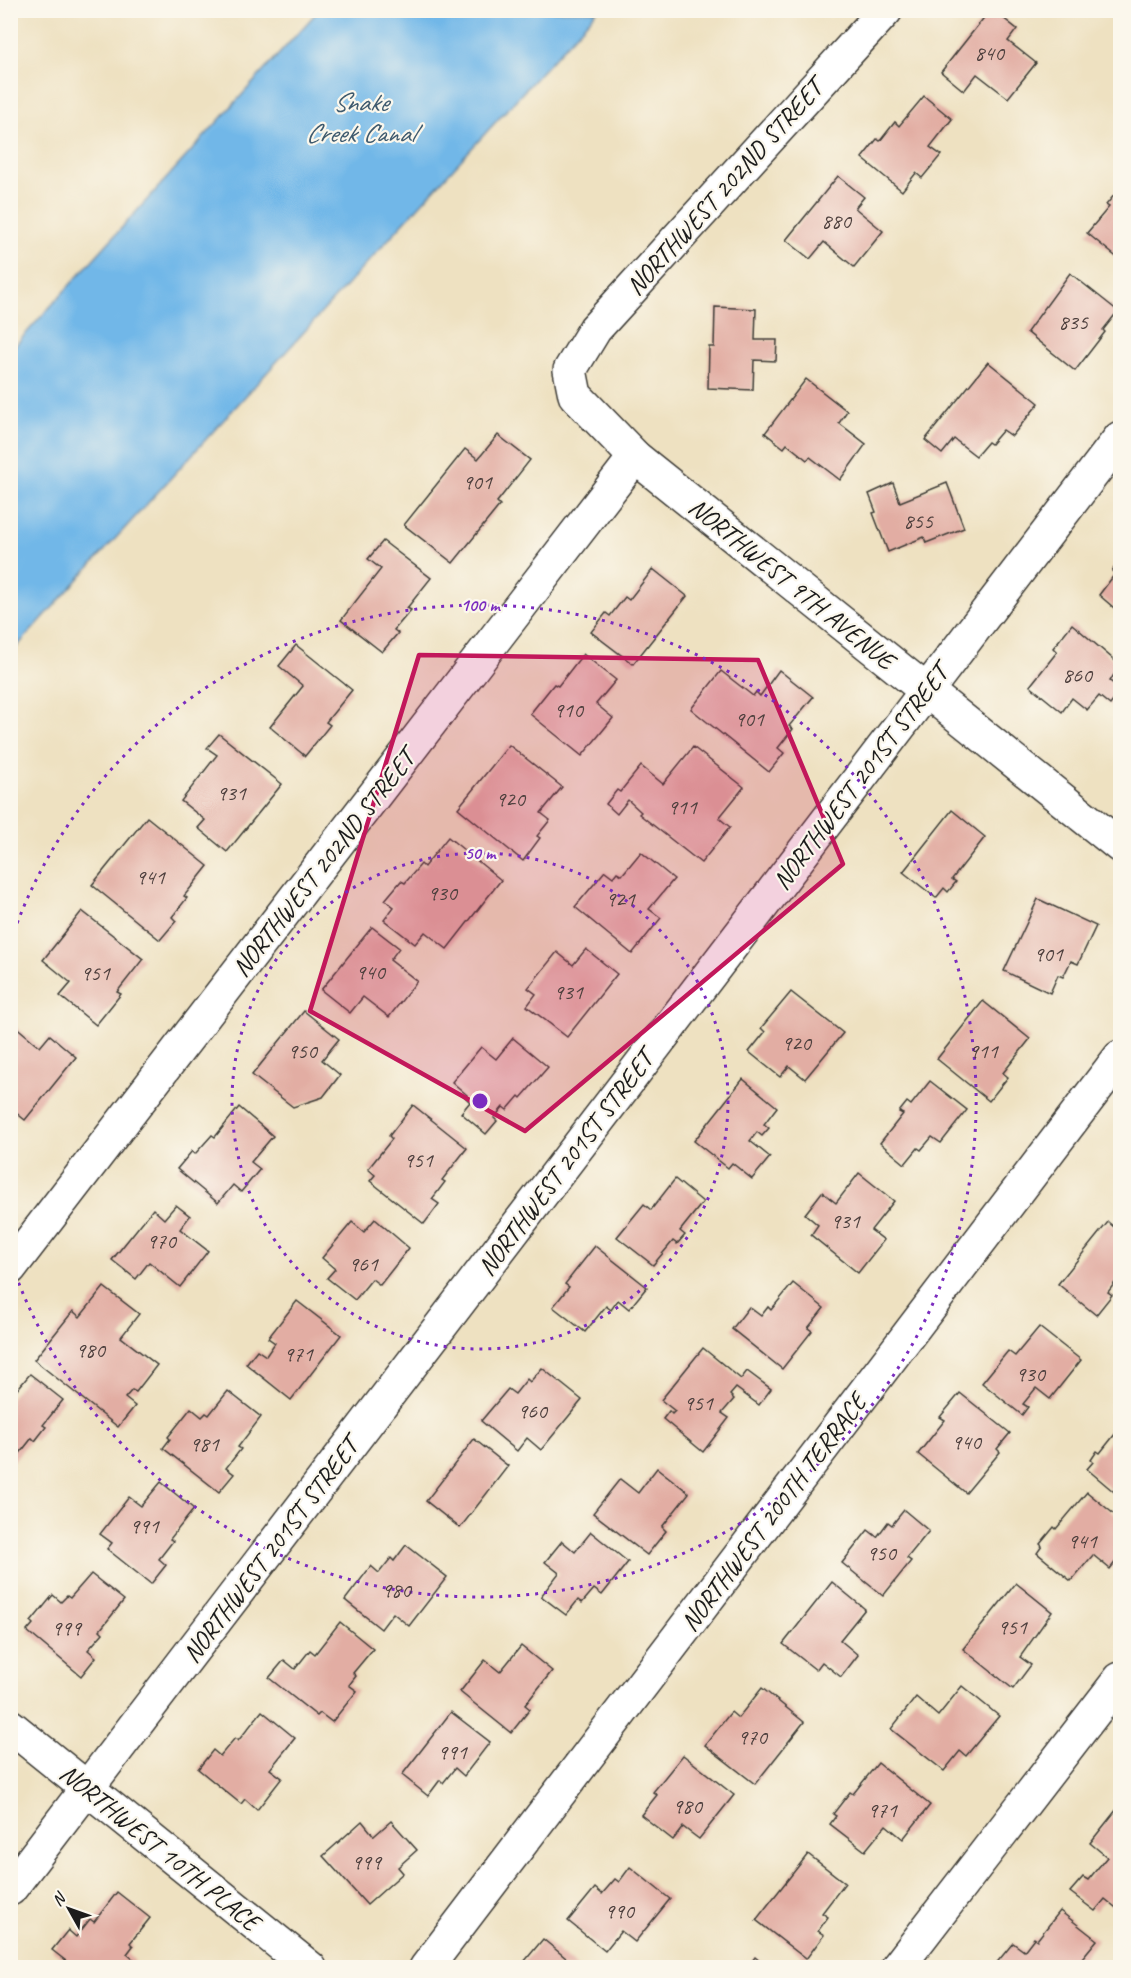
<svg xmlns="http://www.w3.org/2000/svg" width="1131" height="1978" viewBox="0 0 1131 1978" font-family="Caveat,sans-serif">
  <rect width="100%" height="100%" fill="#fbf7ec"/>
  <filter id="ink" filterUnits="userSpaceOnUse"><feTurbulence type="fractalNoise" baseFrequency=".0167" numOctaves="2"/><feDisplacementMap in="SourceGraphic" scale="12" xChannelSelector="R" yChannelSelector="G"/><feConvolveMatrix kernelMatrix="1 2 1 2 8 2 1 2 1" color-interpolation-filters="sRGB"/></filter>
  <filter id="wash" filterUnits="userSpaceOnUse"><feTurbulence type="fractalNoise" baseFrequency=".008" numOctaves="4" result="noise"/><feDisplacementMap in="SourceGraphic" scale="24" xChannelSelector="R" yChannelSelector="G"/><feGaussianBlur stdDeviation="1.35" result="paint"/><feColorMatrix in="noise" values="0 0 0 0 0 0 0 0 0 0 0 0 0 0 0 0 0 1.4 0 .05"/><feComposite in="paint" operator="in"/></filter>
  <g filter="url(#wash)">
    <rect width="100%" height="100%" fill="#eee1c1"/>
    <polygon fill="#71b7e8" stroke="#466a82" stroke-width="1.5" points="318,11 597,11 11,653 11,350"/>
    <g id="blocks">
      <g fill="#e2ada3">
        <polygon points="990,10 993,10 1017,29 1008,41 1036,63 1008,98 977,74 964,91 941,72"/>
        <polygon points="924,96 952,119 930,147 941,155 922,178 916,173 902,191 862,158 877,139 880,141 895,122 899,126"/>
        <polygon points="838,176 864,197 855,208 883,231 854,267 824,242 810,259 786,240"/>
        <polygon points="1120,188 1120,260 1087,233 1109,207 1106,205"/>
        <polygon points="1070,273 1118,311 1103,330 1105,332 1075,371 1027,332"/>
        <polygon points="715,307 756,309 755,340 777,340 776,361 754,360 753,390 708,388 709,347 714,347"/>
        <polygon points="988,362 1039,403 1012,436 1003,430 991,444 988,442 976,456 954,439 942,454 925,440"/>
        <polygon points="806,379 847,411 839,423 866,444 840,480 810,457 807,460 787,444 784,448 765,433"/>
        <polygon points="498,435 530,460 497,502 500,505 453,563 404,525 465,449 478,459"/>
        <polygon points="893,483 900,502 947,483 964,528 926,543 924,537 888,552 873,513 876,512 869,494"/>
        <polygon points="383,541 431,578 407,608 411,610 394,630 398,633 382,652 341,620 381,569 368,559"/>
        <polygon points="1120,560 1120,613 1099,595 1115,574 1112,571"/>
        <polygon points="653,569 687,596 633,664 591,632 606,613 610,616 625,597 629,600"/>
        <polygon points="1072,624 1120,665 1110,681 1120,689 1120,692 1110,705 1099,696 1087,710 1072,698 1062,712 1030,686 1057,652 1053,648"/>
        <polygon points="296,645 352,690 326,722 330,725 305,756 270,727 303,686 279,666"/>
        <polygon points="583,654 616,680 596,704 613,718 582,756 530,714 554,684 558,686"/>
        <polygon points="779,670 813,697 789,726 793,729 778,748 784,753 769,772 691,709 721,671 753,696 756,692 760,696"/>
        <polygon points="219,734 282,784 227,852 198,828 205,820 181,801 217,755 207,748"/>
        <polygon points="509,745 562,787 541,813 550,820 537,836 540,838 523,861 458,808"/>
        <polygon points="693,747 744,787 719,818 730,827 701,863 639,814 641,812 628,800 617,814 606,804 617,790 620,792 641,766 663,784"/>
        <polygon points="952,810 985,837 952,879 956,882 948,892 944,888 936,898 903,872"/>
        <polygon points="147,817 208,866 184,896 187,898 172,917 176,921 160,940 92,885"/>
        <polygon points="448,837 501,880 447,949 425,932 415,944 384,920 394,907 385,900 401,881 405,883 421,864 424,867"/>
        <polygon points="641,852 674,879 649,909 661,918 632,954 575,907 605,871 613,877 617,872 622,875"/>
        <polygon points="1038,899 1096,926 1078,964 1071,961 1063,977 1058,975 1050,993 1004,971"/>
        <polygon points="82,911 143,959 117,992 121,994 96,1025 60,996 71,983 43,960"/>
        <polygon points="372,927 399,948 390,960 417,981 389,1017 363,997 350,1013 321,990"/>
        <polygon points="586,949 617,974 567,1037 527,1006 536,994 528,988 557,952 573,965"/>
        <polygon points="791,992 843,1033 805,1079 789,1066 780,1077 749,1052 765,1032 761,1028"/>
        <polygon points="983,1001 1030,1039 1003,1073 1008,1077 989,1101 937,1059"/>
        <polygon points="304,1011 339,1039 322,1060 340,1075 323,1097 293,1107 252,1075"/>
        <polygon points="14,1025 40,1047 50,1035 76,1057 25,1120 10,1108 10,1089 15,1084 10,1080 10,1029"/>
        <polygon points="513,1038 548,1067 521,1098 519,1096 507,1110 503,1107 494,1118 497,1121 486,1134 461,1113 470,1102 465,1097 467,1095 452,1082 481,1047 496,1059"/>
        <polygon points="743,1079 777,1107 764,1124 769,1128 762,1136 757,1132 750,1141 770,1157 752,1179 732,1163 728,1168 694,1141"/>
        <polygon points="930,1081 967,1110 941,1143 932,1137 921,1150 918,1148 905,1164 880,1143 903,1114 899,1112 907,1102 911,1105"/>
        <polygon points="413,1105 467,1148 442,1180 445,1182 432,1199 439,1204 424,1224 370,1181 375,1175 368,1169 392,1139 389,1136"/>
        <polygon points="239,1107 273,1136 251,1162 260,1169 241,1192 233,1185 218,1203 177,1169 192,1151 195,1154 212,1135 215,1137"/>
        <polygon points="859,1173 894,1201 871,1230 884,1240 858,1273 811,1235 818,1225 805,1214 822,1192 836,1203"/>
        <polygon points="675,1179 703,1202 680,1231 685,1235 677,1244 673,1241 653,1265 617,1237 644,1204 651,1210"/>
        <polygon points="176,1205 190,1216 180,1229 208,1251 180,1287 149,1262 136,1279 112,1260 153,1209 164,1219"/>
        <polygon points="375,1219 409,1248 380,1285 372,1279 355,1300 327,1278 335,1269 322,1258 352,1222 364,1232"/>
        <polygon points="1108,1222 1120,1232 1120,1276 1108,1292 1112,1295 1096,1315 1058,1284"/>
        <polygon points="595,1246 647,1287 629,1309 618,1300 611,1310 606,1306 585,1332 553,1307 569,1287 565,1284"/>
        <polygon points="793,1283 824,1308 808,1328 812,1331 782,1369 732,1329 749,1307 761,1316 768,1307 771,1310"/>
        <polygon points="104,1287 139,1314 121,1337 157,1365 136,1392 132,1390 125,1398 135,1406 118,1427 34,1360 73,1311 80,1317"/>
        <polygon points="297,1301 341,1335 291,1400 246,1364 257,1350 266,1356 275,1343 268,1338"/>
        <polygon points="1039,1327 1081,1360 1050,1399 1036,1388 1023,1404 1028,1407 1022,1415 982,1383 1008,1351 1015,1356"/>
        <polygon points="703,1348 741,1379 747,1371 771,1389 759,1405 736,1388 730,1395 734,1399 722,1413 729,1418 703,1452 663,1419 669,1411 672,1414 675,1411 661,1400"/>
        <polygon points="542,1368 582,1400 541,1450 527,1438 517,1451 481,1421 508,1389 515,1394 527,1379 530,1382"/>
        <polygon points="30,1374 63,1400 43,1425 46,1427 35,1441 32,1438 13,1462 10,1460 10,1398"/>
        <polygon points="228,1391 261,1417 238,1447 241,1449 226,1468 234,1474 219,1492 163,1448 170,1439 168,1437 191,1408 202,1417 206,1413 209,1415"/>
        <polygon points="960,1393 1010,1433 997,1449 1000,1452 966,1493 918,1454 945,1420 940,1417"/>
        <polygon points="1120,1428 1120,1497 1087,1469 1093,1462 1091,1460 1097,1451 1100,1453"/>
        <polygon points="474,1439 508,1466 460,1528 426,1501"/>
        <polygon points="657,1468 689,1493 662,1527 666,1531 647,1555 593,1513 620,1479 638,1493"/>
        <polygon points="161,1482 194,1509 170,1539 173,1541 159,1559 166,1565 151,1584 107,1549 112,1543 100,1534 129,1497 141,1506"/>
        <polygon points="1087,1492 1120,1519 1120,1556 1110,1569 1093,1555 1071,1581 1037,1553 1042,1546 1040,1544 1054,1527 1056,1529"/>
        <polygon points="904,1510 929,1531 907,1558 911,1561 883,1596 842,1563 868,1530 877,1537 888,1522 892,1525"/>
        <polygon points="591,1532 628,1562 602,1595 594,1589 582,1603 578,1600 566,1615 541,1596 559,1573 545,1562 562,1541 575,1552"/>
        <polygon points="406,1545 447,1577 409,1626 393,1613 381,1629 345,1600 371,1566 379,1573 391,1558 394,1561"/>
        <polygon points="91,1574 124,1600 100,1630 103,1633 88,1650 96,1657 81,1676 27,1631 33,1624 31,1622 53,1595 61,1602 67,1596 70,1598"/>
        <polygon points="832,1582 865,1609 840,1640 858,1655 841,1677 822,1662 816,1670 783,1644"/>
        <polygon points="1016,1583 1052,1612 1020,1657 1031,1665 1013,1689 963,1649"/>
        <polygon points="340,1622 373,1649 353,1673 356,1676 349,1685 357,1691 332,1722 320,1713 317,1716 269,1678 284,1660 295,1669 310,1650 315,1654"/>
        <polygon points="521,1646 552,1671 525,1705 530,1709 511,1733 460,1692 485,1660 500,1672"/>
        <polygon points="962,1686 999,1716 966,1756 960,1751 944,1771 891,1729 916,1697 938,1716"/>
        <polygon points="762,1688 804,1722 755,1784 705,1745 731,1712 738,1718"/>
        <polygon points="262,1711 295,1738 270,1769 282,1778 257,1810 245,1799 241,1804 198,1769 213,1750 220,1756 235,1738 238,1741"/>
        <polygon points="451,1712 490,1742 464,1776 455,1768 443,1783 440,1780 428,1796 402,1775"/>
        <polygon points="683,1755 734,1795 699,1839 683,1827 673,1840 641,1815 657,1795 653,1792"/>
        <polygon points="878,1763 930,1805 903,1839 886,1825 865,1851 830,1824 836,1816 833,1814 850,1792 853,1794"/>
        <polygon points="1117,1809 1120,1811 1120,1911 1105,1899 1095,1911 1070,1892 1083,1877 1088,1880 1107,1857 1090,1843"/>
        <polygon points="362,1821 374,1836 391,1821 417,1850 398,1867 403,1873 367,1905 323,1856"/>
        <polygon points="808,1854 845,1883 822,1913 828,1917 818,1931 824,1935 806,1959 756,1920"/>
        <polygon points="630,1867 670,1899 635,1942 621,1931 605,1951 568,1921 595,1888 602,1894 615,1879 619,1882"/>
        <polygon points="117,1892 150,1918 130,1943 133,1946 127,1954 135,1961 129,1968 75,1968 52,1950 68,1930 76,1937 90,1919 94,1922"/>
        <polygon points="1060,1911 1097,1940 1078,1963 1083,1968 994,1966 1013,1943 1024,1951 1034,1938 1037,1940"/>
        <polygon points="543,1939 578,1968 519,1968"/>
        <polygon points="755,1957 768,1968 747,1968"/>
      </g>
    </g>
  </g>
  <g filter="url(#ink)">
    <use href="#blocks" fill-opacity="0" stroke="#3c3a35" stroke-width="1.5"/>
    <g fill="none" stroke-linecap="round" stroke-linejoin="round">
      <defs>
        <g id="minor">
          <polyline points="886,10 595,329 570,370 575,395 635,457 1120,846"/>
          <polyline points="10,1268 635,457"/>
          <polyline points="10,1726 310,1968"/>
          <polyline points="10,1889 1120,438"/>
          <polyline points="426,1968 1120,1057"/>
          <polyline points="897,1968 1120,1679"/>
        </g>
      </defs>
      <use href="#minor" stroke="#3c3a35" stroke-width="36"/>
      <use href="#minor" stroke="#fff" stroke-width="33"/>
    </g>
  </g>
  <path fill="#c2185b" fill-opacity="0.2" stroke="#c2185b" stroke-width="4.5" stroke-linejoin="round" d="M419 655 758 660 843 864 525 1131 310 1011Z"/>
  <g fill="none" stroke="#7b2cbf" stroke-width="3" stroke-dasharray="3 6">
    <circle cx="480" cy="1101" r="248"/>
    <path d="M11 940A496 496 0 1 1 11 1262"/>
  </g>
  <g text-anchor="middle" stroke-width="4.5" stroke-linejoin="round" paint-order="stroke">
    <g font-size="22" fill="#4e403e">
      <text x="989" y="60">840</text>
      <text x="836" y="228">880</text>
      <text x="1073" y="329">835</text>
      <text x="477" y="489">901</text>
      <text x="918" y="528">855</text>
      <text x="1077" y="682">860</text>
      <text x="568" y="717">910</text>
      <text x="749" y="726">901</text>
      <text x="231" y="800">931</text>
      <text x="510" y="806">920</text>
      <text x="682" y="814">911</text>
      <text x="150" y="884">941</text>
      <text x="442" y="900">930</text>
      <text x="620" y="906">921</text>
      <text x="1048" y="961">901</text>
      <text x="370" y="979">940</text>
      <text x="95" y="980">951</text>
      <text x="568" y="999">931</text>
      <text x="796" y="1050">920</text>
      <text x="302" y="1058">950</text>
      <text x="983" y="1058">911</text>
      <text x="418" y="1167">951</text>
      <text x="845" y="1228">931</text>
      <text x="161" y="1248">970</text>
      <text x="363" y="1271">961</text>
      <text x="90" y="1357">980</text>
      <text x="298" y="1361">971</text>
      <text x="1030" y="1381">930</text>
      <text x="698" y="1410">951</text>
      <text x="532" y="1418">960</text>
      <text x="966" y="1449">940</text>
      <text x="204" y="1451">981</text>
      <text x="144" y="1533">991</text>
      <text x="1082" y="1548">941</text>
      <text x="881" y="1560">950</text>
      <text x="396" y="1597">980</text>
      <text x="1012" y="1634">951</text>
      <text x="66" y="1635">999</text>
      <text x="752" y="1744">970</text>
      <text x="452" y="1759">991</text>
      <text x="687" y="1813">980</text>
      <text x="882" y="1817">971</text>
      <text x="366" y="1869">999</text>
      <text x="619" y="1918">990</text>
    </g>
    <g font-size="26" fill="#1c1c1c" stroke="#fbf7ec">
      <text transform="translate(724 187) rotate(-48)" y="9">NORTHWEST 202ND STREET</text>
      <text transform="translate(792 583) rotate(39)" y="9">NORTHWEST 9TH AVENUE</text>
      <text transform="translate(860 777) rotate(-53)" y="9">NORTHWEST 201ST STREET</text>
      <text transform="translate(323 863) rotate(-52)" y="9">NORTHWEST 202ND STREET</text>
      <text transform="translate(565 1163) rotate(-53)" y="9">NORTHWEST 201ST STREET</text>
      <text transform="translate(773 1512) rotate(-53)" y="9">NORTHWEST 200TH TERRACE</text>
      <text transform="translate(270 1550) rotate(-53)" y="9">NORTHWEST 201ST STREET</text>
      <text transform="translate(160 1847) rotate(39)" y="9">NORTHWEST 10TH PLACE</text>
    </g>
    <g font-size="27" font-style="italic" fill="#3e5a6e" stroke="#fbf7ec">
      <text x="360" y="111">Snake<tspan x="360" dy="31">Creek Canal</tspan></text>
    </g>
  </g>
  <circle cx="480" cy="1101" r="9" fill="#7b2cbf" stroke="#fbf7ec" stroke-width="3"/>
  <g font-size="18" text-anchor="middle" font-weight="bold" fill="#7b2cbf" stroke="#fbf7ec" stroke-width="4.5" stroke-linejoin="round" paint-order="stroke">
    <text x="480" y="611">100 m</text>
    <text x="480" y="859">50 m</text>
  </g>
  <rect width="1131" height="1978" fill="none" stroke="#fbf7ec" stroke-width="36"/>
  <g transform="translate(69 1909) rotate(310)" stroke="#fbf7ec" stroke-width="4.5" paint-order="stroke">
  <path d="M0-4.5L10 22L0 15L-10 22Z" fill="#1c1c1c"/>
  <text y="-9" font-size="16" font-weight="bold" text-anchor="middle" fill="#1c1c1c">N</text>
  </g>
</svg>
